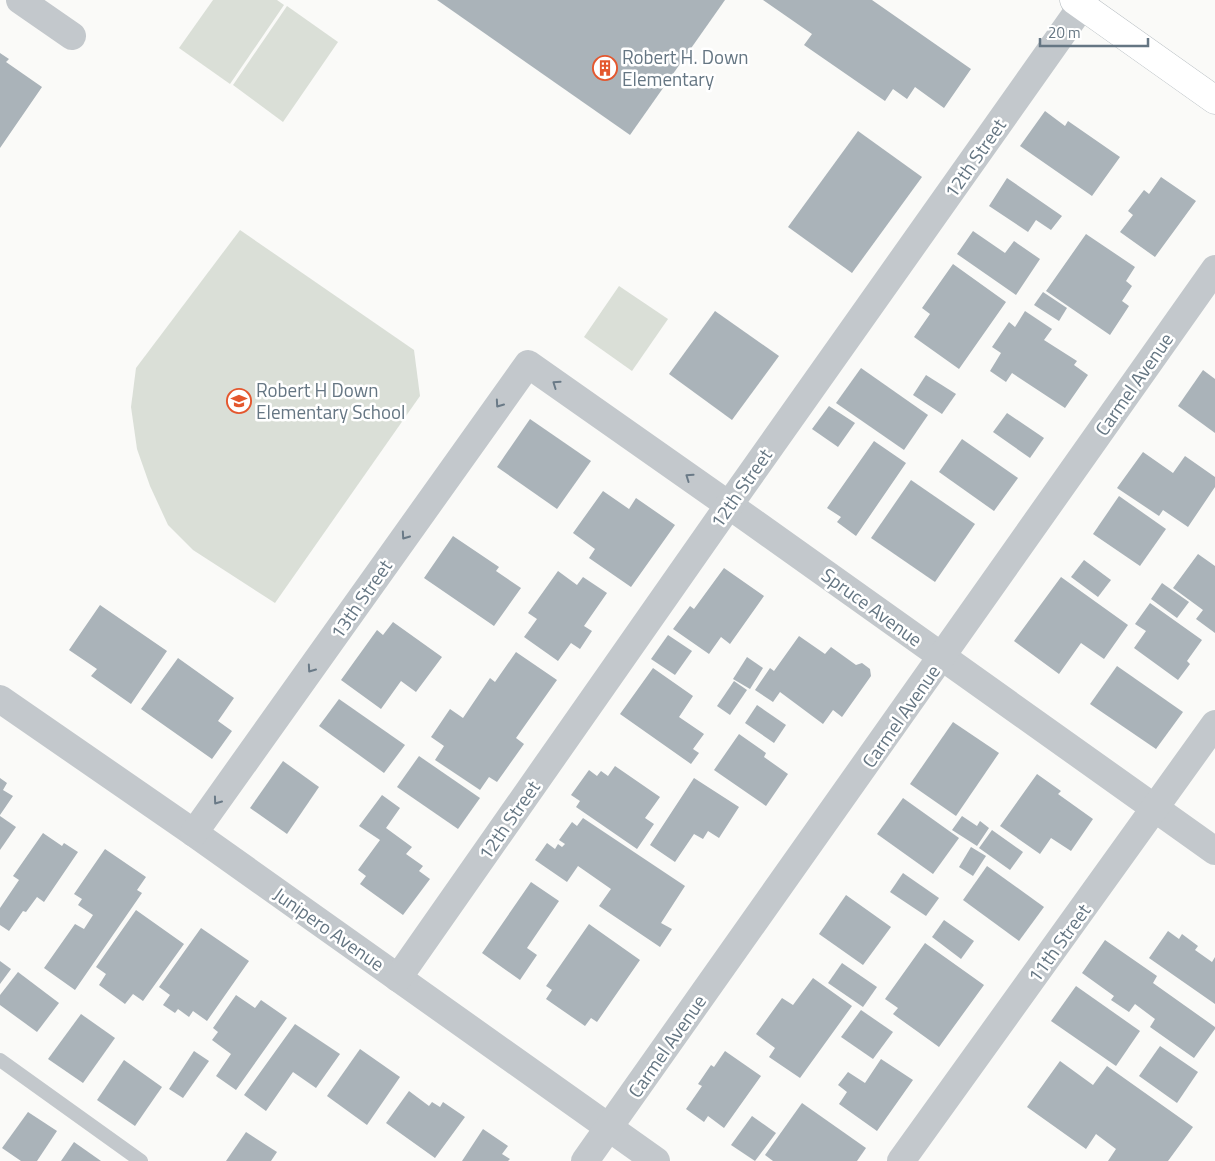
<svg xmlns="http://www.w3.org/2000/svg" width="1215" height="1161" viewBox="0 0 1215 1161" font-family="'Titillium Web',sans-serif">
  <rect width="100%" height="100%" fill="#fafaf8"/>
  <g fill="#dadfd7">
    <polygon points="213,0 277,0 284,5 230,84 179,48"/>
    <polygon points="287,6 338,42 283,122 233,85"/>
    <polygon points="240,230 414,350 420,396 275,603 193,550 168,525 150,486 137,449 131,407 136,368"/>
    <polygon points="619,286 668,319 632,371 584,337"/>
  </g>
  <g fill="#aab3b9">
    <polygon points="437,0 725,0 630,135"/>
    <polygon points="763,0 872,0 971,69 944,108 915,87 907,99 893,89 885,101 804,45 812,34"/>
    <polygon points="0,53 9,59 6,62 42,87 0,148"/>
    <polygon points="1045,111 1065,126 1068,121 1120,157 1092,196 1020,146"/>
    <polygon points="858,131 922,177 852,273 788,227"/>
    <polygon points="1161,177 1196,201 1155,257 1120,232 1133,215 1128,211 1144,190 1149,194"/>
    <polygon points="1007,178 1062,216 1051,230 1036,220 1028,232 989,206"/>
    <polygon points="973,231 1005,253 1014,241 1040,259 1016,295 957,254"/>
    <polygon points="1086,234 1135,267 1126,281 1132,286 1122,301 1129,306 1110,335 1046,291"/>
    <polygon points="953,264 1006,302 959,369 914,337 930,314 922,308"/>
    <polygon points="1043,292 1067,308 1059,321 1034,305"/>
    <polygon points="715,311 779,356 732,420 669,374"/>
    <polygon points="1025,311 1052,329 1044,340 1077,361 1074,365 1088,375 1065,408 1012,373 1006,382 990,371 1001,353 992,347 1009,322 1015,327"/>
    <polygon points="861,368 928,415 904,450 836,403"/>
    <polygon points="1203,370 1215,379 1215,433 1178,406"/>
    <polygon points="926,375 956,394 942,414 913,395"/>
    <polygon points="829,406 855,423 838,447 812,429"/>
    <polygon points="1007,413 1044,438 1030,458 993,432"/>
    <polygon points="530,419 591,461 557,509 497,467"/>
    <polygon points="962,439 1018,478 994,511 939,472"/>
    <polygon points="874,441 906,463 856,536 837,522 841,517 827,508"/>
    <polygon points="1143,452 1173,473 1185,456 1215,477 1215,487 1188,527 1163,510 1159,516 1117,488"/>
    <polygon points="911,480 975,524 935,582 871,538"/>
    <polygon points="603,491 629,509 636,498 675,525 631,587 589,558 595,549 573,533"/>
    <polygon points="1119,496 1166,529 1140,566 1093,534"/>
    <polygon points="453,536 499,567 496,571 521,588 494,626 424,578"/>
    <polygon points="1198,554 1215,566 1215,633 1196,619 1203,610 1173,588"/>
    <polygon points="1084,560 1111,580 1098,597 1071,577"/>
    <polygon points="724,568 764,596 730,644 721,637 709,654 673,629 690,606 694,609"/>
    <polygon points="558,571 577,585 583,577 607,593 584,626 592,631 580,649 571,643 558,661 524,637 537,619 528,613"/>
    <polygon points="1061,577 1128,625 1104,659 1081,643 1059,674 1014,641"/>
    <polygon points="1162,583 1189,602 1177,618 1151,599"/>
    <polygon points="1150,603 1202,640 1187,661 1190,664 1178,680 1134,648 1146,631 1135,624"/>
    <polygon points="100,605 167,651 131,704 91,676 97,669 69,650"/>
    <polygon points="393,622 442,657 416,692 401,681 381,709 341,680 377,630 383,635"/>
    <polygon points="668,635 692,651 675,675 651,659"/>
    <polygon points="799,636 825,654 831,647 856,665 862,663 870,669 871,676 842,717 833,710 823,724 780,692 773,702 755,690 770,668 774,671"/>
    <polygon points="516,652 557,680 516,738 524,744 497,782 489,777 480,790 435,760 444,746 431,737 450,709 463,718 490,678 495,682"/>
    <polygon points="747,657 763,668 750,689 733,679"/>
    <polygon points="178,658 234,698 218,721 232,731 212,759 141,709"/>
    <polygon points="1117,666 1183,712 1156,749 1090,704"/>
    <polygon points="653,668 693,696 679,717 704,734 693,749 699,753 691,764 620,714"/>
    <polygon points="734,681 747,690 730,715 717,706"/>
    <polygon points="339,699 405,745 384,773 319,726"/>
    <polygon points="757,705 786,725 774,743 745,723"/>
    <polygon points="953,722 999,753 956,816 910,784"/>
    <polygon points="739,734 766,753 764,757 788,774 766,806 714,770"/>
    <polygon points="419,756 480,798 458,829 397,787"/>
    <polygon points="283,761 319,787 287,834 250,808"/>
    <polygon points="615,766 660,797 645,818 654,824 637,849 576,807 580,801 571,795 589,770 597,776 601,771 608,776"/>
    <polygon points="1037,774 1061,791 1058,794 1093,819 1071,851 1051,838 1040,854 1000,826"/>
    <polygon points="0,778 7,783 3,790 13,796 0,815"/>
    <polygon points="694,778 739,807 719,838 708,831 703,839 694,834 675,862 650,845"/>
    <polygon points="382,795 400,808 386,828 412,847 406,854 423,866 419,871 430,879 403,915 360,884 366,876 358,870 380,840 359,826"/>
    <polygon points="903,798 959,838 933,874 877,834"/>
    <polygon points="0,816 16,827 0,850"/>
    <polygon points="962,816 977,826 980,821 989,828 977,846 952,830"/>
    <polygon points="583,818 685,886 661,923 672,929 660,947 599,906 611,889 578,866 567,882 535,860 547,843 555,849 558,844 562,847 565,844 559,840 572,822 577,826"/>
    <polygon points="992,830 1023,852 1010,870 979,848"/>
    <polygon points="43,833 62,846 64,843 78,852 44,902 37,897 26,912 23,911 9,931 0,925 0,908 19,880 13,876"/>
    <polygon points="971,847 986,856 973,876 959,867"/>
    <polygon points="105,849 146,877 137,890 142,893 75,990 44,968 75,924 84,929 93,915 78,905 82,899 74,894"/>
    <polygon points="987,866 1044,907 1019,941 963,900"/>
    <polygon points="903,873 939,898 926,916 890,892"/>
    <polygon points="531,882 559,901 527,948 537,955 520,980 482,953"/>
    <polygon points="846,895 891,927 863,965 819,934"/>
    <polygon points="136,910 184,944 143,1001 133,994 125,1004 99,985 106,974 96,967"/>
    <polygon points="944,920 974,941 961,959 932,937"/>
    <polygon points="589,924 640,960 597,1022 591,1018 585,1026 546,999 552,990 546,986"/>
    <polygon points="201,928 249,961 207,1021 193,1011 189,1017 178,1009 175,1013 163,1005 170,995 159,987"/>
    <polygon points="1168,931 1179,939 1182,934 1198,946 1195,950 1212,962 1215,957 1215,1004 1149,958"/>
    <polygon points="1105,940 1157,976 1153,983 1215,1027 1215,1029 1194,1058 1150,1027 1155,1019 1135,1004 1129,1012 1111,1000 1114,996 1082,973"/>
    <polygon points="925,943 984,985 939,1047 893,1014 898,1008 885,999"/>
    <polygon points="0,961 11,969 0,984"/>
    <polygon points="842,963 877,987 863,1007 828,983"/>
    <polygon points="18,972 59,1003 37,1032 0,1005 0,995"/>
    <polygon points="813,978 852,1006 800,1078 769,1057 775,1048 756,1034 782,998 793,1005"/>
    <polygon points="1076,986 1140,1031 1116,1066 1051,1021"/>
    <polygon points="236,995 255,1008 261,1000 287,1018 236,1090 216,1076 231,1054 212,1040 218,1032 213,1028"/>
    <polygon points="861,1010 893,1032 873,1059 841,1037"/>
    <polygon points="81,1014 115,1038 83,1083 48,1059"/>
    <polygon points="295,1024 340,1054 316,1088 293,1072 266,1111 244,1095"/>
    <polygon points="1160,1046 1198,1072 1177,1103 1139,1076"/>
    <polygon points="360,1049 400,1077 367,1125 327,1096"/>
    <polygon points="194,1051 209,1061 183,1098 169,1089"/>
    <polygon points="725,1051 761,1076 724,1128 708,1116 704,1122 686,1109 702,1086 698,1084 711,1065 714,1067"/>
    <polygon points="881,1059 913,1080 877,1131 839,1104 847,1092 838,1085 848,1072 865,1083"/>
    <polygon points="124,1060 162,1087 135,1126 97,1100"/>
    <polygon points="1060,1061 1093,1085 1107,1066 1193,1127 1168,1161 1108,1161 1116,1149 1096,1134 1086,1149 1027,1107"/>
    <polygon points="409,1091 429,1106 432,1102 440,1107 443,1102 465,1117 435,1158 386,1123"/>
    <polygon points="802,1103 866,1148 857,1161 773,1161 765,1155"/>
    <polygon points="28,1112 57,1131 37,1161 21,1161 2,1148"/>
    <polygon points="752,1116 776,1133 755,1161 731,1145"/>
    <polygon points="483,1129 508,1146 502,1154 510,1159 508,1161 462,1161"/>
    <polygon points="246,1132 277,1152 271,1161 226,1161"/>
    <polygon points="74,1142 101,1161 61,1161"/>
  </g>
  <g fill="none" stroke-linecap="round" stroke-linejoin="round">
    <defs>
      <polyline id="secondary" points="1074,0 1215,100"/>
    </defs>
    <use href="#secondary" stroke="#b3babf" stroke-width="29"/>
    <polyline stroke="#c3c8cc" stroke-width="14" points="0,1060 141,1161"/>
    <g stroke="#c3c8cc" stroke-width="28">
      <polyline points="20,0 72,36"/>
      <polyline points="0,699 194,833 656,1161"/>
      <polyline points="194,833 528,364 750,520 1215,851"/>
      <polyline points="398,978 729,505 1086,0"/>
      <polyline points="585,1161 1215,269"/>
      <polyline points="901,1161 1215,724"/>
    </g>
    <use href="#secondary" stroke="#fff" stroke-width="28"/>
  </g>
  <defs><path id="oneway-chevron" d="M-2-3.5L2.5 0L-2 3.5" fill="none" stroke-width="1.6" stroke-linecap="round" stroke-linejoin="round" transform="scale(1.25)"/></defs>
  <g stroke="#6a7a87">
    <use href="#oneway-chevron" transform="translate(556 384) rotate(-145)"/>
    <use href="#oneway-chevron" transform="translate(499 404) rotate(125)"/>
    <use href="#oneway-chevron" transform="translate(689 477) rotate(-145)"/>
    <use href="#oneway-chevron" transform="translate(405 536) rotate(125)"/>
    <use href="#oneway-chevron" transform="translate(311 669) rotate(125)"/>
    <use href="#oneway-chevron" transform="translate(217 801) rotate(126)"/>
  </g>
  <defs>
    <symbol id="building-ring" viewBox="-11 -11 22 22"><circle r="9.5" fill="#fff" stroke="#e4572e" stroke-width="1.5"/><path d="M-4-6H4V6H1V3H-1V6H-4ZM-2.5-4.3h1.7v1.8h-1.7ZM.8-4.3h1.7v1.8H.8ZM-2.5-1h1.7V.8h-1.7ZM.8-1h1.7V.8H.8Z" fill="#e4572e"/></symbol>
    <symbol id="school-ring" viewBox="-11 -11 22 22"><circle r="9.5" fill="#fff" stroke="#e4572e" stroke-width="1.5"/><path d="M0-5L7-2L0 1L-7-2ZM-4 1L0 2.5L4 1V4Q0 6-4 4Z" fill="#e4572e"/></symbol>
  </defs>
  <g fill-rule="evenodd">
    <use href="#building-ring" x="591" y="54" width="28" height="28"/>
    <use href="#school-ring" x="225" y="387" width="28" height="28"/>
  </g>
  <g text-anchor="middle" stroke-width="5" stroke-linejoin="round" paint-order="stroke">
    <g font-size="19" fill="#657683" stroke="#fff" text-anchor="start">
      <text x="622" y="64">Robert H. Down<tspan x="622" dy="22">Elementary</tspan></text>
      <text x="256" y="397">Robert H Down<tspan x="256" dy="22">Elementary School</tspan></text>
    </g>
    <g font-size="19" fill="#657683" stroke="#fff">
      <text transform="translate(975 158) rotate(-55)" y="7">12th Street</text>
      <text transform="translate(1134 384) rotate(-55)" y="7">Carmel Avenue</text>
      <text transform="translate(741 488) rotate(-55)" y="7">12th Street</text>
      <text transform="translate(361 599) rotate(-55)" y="7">13th Street</text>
      <text transform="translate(872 607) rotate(36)" y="7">Spruce Avenue</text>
      <text transform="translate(901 716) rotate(-55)" y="7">Carmel Avenue</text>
      <text transform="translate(509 820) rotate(-55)" y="7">12th Street</text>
      <text transform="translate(329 929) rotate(35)" y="7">Junipero Avenue</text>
      <text transform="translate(1059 943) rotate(-54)" y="7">11th Street</text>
      <text transform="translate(667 1046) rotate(-55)" y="7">Carmel Avenue</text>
    </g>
  </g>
  <path d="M1040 38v8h108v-8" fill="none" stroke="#657683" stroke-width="2.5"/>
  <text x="1048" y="38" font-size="15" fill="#657683" stroke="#ffffff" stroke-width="4" paint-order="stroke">20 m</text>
</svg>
